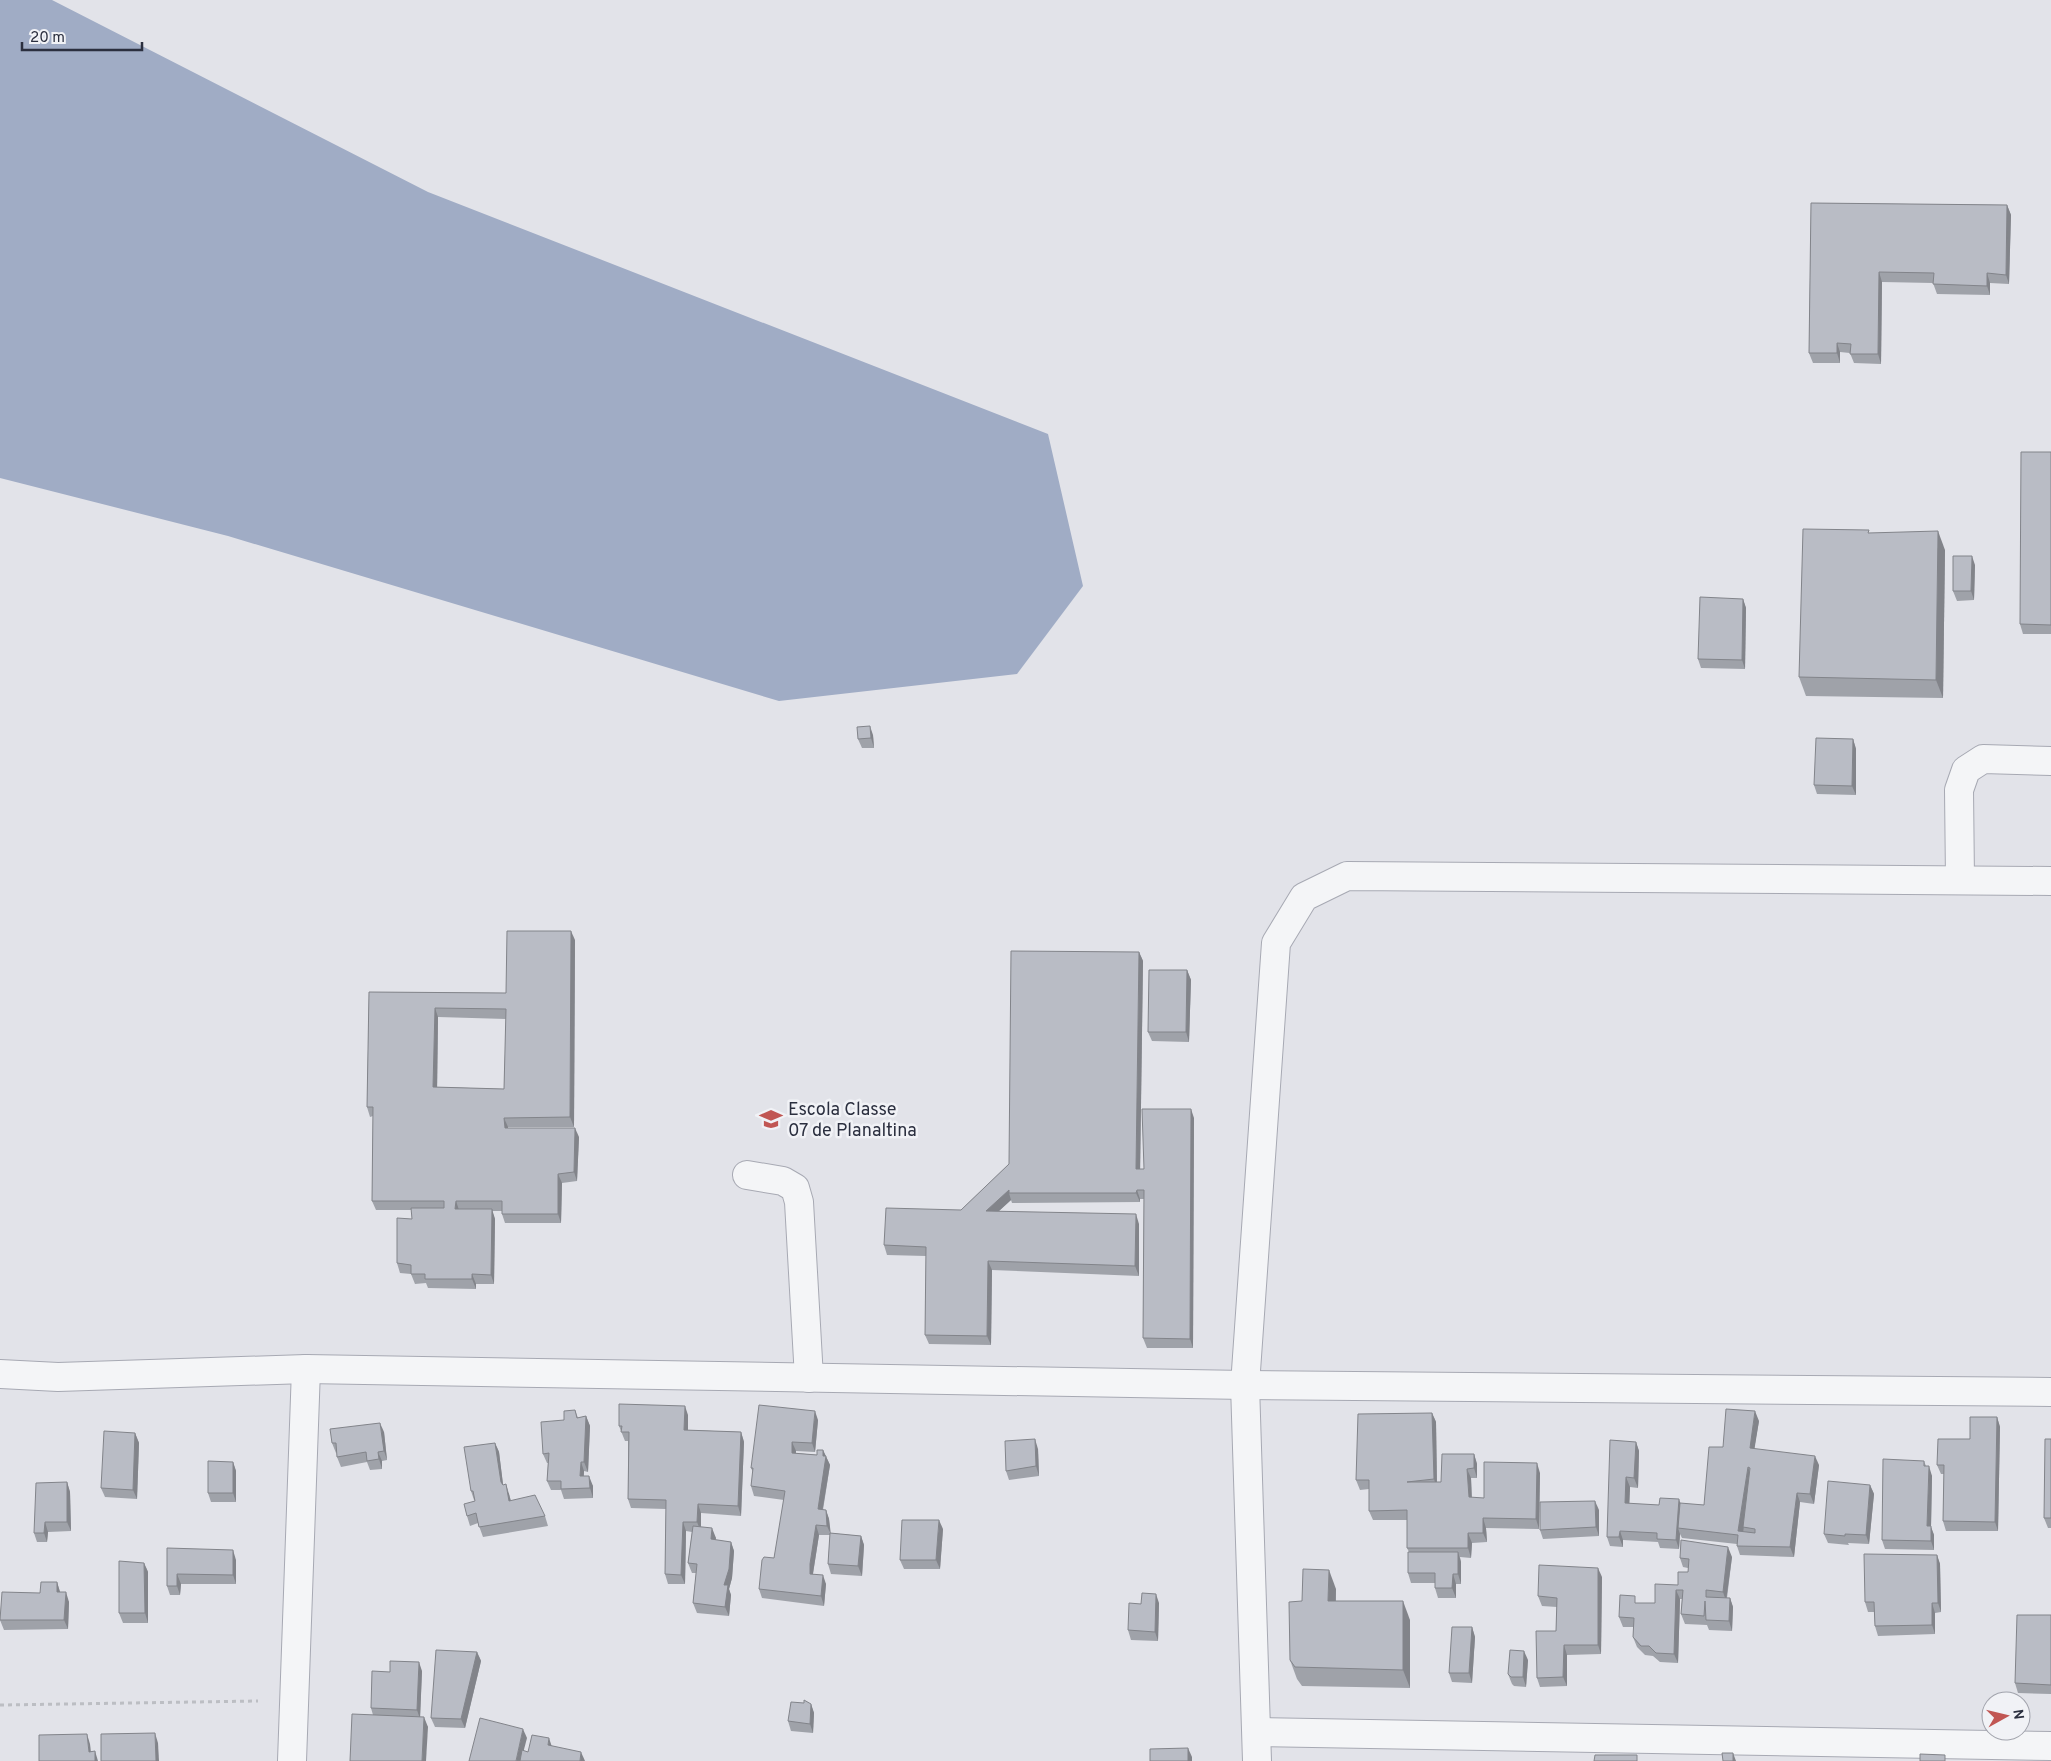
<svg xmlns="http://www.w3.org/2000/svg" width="2051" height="1761" viewBox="0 0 2051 1761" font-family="Overpass,sans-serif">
  <rect width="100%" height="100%" fill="#e2e3e9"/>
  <polygon fill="#a0acc5" points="0,0 52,0 428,192 1048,434 1083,586 1017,674 779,701 228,536 0,478"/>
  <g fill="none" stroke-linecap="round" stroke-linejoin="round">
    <defs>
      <g id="minor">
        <polyline points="1960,880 1959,790 1966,770 1983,759 2051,761"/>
        <polyline points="747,1175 783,1181 795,1188 799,1202 809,1378"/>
        <polyline points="0,1374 58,1377 306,1369 1245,1385 2051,1392"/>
        <polyline points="1258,1732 2051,1746"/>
        <polyline points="292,1761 306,1369"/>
        <polyline points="1257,1761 1245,1385 1276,943 1304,897 1347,876 2051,881"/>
      </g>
    </defs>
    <use href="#minor" stroke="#a7a9b3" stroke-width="30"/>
    <polyline stroke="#bcbec3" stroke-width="3" stroke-dasharray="4 4" stroke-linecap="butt" points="0,1705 258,1701"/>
    <use href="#minor" stroke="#f4f5f7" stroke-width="28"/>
  </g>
  <g fill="#9fa2a9" fill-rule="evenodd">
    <polygon points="1811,203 2007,205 2011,215 2009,284 1990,283 1990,295 1937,294 1933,283 1882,282 1881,364 1854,363 1850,353 1840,352 1840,363 1813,363 1809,353"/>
    <polygon points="2051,452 2051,634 2023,634 2020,624"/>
    <polygon points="1870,533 1945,550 1943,698 1806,696 1799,677"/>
    <polygon points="1975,565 1974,600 1957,601 1953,591"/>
    <polygon points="1743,599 1746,608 1745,669 1701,668 1698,659"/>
    <polygon points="873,735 874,748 862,748 858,739"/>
    <polygon points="1853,739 1856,749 1856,795 1817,794 1814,785"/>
    <path d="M575 940 574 1127H508V1128L579 1137 577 1181 562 1183 561 1223H505L502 1214V1211H492L495 1219 494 1284H476V1289L428 1288 426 1283 415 1284 411 1274 400 1273 397 1263 412 1219V1210H376L372 1201 373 1116 370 1117 367 1107 369 992 506 993ZM438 1017 506 1019 504 1089 437 1087Z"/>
    <polygon points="1139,952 1143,961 1140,1169 1144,1169 1194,1118 1193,1348 1147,1348 1143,1338 1144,1199 1140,1199 1140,1202 1012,1203 1011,1200 999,1211 1139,1224 1139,1276 992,1270 991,1345 929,1344 925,1335 926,1256 887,1255 884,1245 961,1210 1009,1164"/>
    <polygon points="1187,970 1191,980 1189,1042 1152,1041 1148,1032"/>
    <polygon points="575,1410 578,1418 586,1416 590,1426 588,1472 584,1471 584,1476 593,1486 593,1498 564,1499 561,1490 551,1490 547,1481 548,1463 547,1463 543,1454 564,1420"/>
    <polygon points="1432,1413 1436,1422 1437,1482 1441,1482 1474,1454 1477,1464 1477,1478 1471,1478 1472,1498 1484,1498 1540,1473 1539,1529 1486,1528 1487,1542 1472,1543 1471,1558 1460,1557 1461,1562 1461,1584 1456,1584 1456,1598 1438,1598 1435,1588 1435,1583 1411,1583 1408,1573 1409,1552 1407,1548 1407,1520 1373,1520 1369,1511 1369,1489 1360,1490 1356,1480"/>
    <polygon points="688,1415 688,1430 741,1432 744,1442 741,1516 701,1513 701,1527 716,1538 715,1540 731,1542 734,1551 732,1578 729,1589 731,1595 729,1616 697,1613 693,1603 696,1573 692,1573 688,1563 692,1532 686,1531 685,1584 668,1584 665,1574 666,1509 631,1508 628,1499 628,1441 625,1441 619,1426"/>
    <polygon points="1997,1417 2000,1427 1998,1531 1946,1531 1943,1521 1944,1474 1941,1474 1937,1465"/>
    <polygon points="818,1420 815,1452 796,1451 796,1453 817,1455 823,1450 830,1465 823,1510 826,1510 829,1519 830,1533 861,1536 864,1545 862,1576 831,1574 828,1564 830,1535 819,1535 813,1574 826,1584 824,1606 762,1598 759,1589 774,1558 784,1500 754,1496 751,1486 753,1472 751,1468"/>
    <polygon points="1759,1421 1754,1449 1819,1465 1814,1504 1800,1502 1794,1557 1740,1555 1737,1546 1737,1544 1682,1538 1680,1534 1679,1549 1660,1548 1658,1542 1623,1540 1623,1547 1610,1546 1607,1537 1636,1442 1639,1451 1638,1488 1630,1487 1629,1504 1659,1505 1680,1504 1704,1505 1723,1447"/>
    <polygon points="384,1432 387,1460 382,1461 382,1469 370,1470 367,1462 341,1467 337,1457 337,1452 336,1453 332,1443"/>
    <polygon points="135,1433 139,1443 137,1499 105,1497 101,1488"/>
    <polygon points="2051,1439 2051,1528 2048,1528 2044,1518"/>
    <polygon points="495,1443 499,1452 503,1485 509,1494 511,1501 545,1516 548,1526 483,1537 478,1523 470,1526 467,1516 475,1501 475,1500 474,1500 471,1491"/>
    <polygon points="1038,1449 1039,1476 1009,1480 1006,1471"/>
    <polygon points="1924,1461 1926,1466 1932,1476 1931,1527 1934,1535 1934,1550 1885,1549 1882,1540"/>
    <polygon points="233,1462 236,1471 236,1502 211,1502 208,1493"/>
    <polygon points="67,1482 70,1492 71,1531 48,1532 47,1542 37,1542 34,1533"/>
    <polygon points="1870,1485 1874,1494 1869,1544 1848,1543 1849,1545 1828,1543 1824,1534"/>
    <polygon points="1599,1510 1599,1536 1543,1539 1540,1530"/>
    <polygon points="943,1529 940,1569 904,1569 900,1560"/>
    <polygon points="167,1548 236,1560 236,1584 181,1584 180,1595 170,1595 167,1586"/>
    <polygon points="1937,1555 1940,1564 1941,1612 1935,1613 1935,1634 1878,1636 1875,1626 1874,1612 1868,1612 1865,1602"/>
    <polygon points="1732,1557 1727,1598 1730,1598 1733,1607 1732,1631 1709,1630 1707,1625 1685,1624 1681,1614 1682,1599 1680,1599 1678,1663 1660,1662 1653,1656 1645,1655 1637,1647 1633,1637 1634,1627 1623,1627 1619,1617 1637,1603 1655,1603 1678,1585 1688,1572 1688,1568 1683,1567 1680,1558"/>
    <polygon points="144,1563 148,1572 148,1623 123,1623 119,1613"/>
    <polygon points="1602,1577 1601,1654 1567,1655 1567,1686 1540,1687 1537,1678 1556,1631 1557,1607 1542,1606 1538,1596"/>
    <polygon points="57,1582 60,1592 69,1602 68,1629 4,1630 0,1620"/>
    <polygon points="1336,1589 1336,1601 1410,1620 1410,1688 1302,1686 1297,1679 1290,1660 1302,1601"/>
    <polygon points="1159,1603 1158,1641 1131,1640 1128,1630 1141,1604"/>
    <polygon points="2051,1615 2051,1694 2018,1693 2015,1683"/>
    <polygon points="1472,1627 1475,1637 1472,1683 1452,1682 1449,1673"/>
    <polygon points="477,1652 481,1661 465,1728 435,1727 431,1718"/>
    <polygon points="1528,1660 1526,1687 1514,1686 1512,1684 1508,1674"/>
    <polygon points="422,1671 420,1717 428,1727 373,1715 371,1708 390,1672"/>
    <polygon points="811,1704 814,1713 813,1733 791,1731 788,1721"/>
  </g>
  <g fill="#82848a">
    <polygon points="2007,205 2011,215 2009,284 2006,275"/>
    <polygon points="1879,272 1882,282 1881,364 1878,354"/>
    <polygon points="1987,273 1990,283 1990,295 1987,286"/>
    <polygon points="1837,343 1840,352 1840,363 1837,353"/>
    <polygon points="1938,531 1945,550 1943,698 1936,680"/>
    <polygon points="1972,556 1975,565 1974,600 1971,591"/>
    <polygon points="1743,599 1746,608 1745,669 1742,660"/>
    <polygon points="870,726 873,735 874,748 871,738"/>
    <polygon points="1853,739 1856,749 1856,795 1852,786"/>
    <polygon points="571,931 575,940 574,1127 570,1117"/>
    <polygon points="1139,952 1143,961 1140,1179 1136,1169"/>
    <polygon points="1187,970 1191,980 1189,1042 1186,1032"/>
    <polygon points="435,1008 438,1017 437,1096 433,1087"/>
    <polygon points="1191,1109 1194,1118 1193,1348 1190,1339"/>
    <polygon points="504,1118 508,1127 508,1137 505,1128"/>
    <polygon points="575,1128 579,1137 577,1181 574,1172"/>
    <polygon points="558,1174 562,1183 561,1223 558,1214"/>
    <polygon points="1009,1190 1009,1193 1011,1200 989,1220 986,1211"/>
    <polygon points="1137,1190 1140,1199 1140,1202 1136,1193"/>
    <polygon points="456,1201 459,1210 455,1209"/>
    <polygon points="492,1209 495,1219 494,1284 491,1275"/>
    <polygon points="1136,1214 1139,1224 1139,1276 1135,1266"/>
    <polygon points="988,1261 992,1270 991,1345 987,1336"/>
    <polygon points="472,1274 476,1284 476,1289 472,1279"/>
    <polygon points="685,1406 688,1415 688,1439 684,1430"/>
    <polygon points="815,1411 818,1420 815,1452 812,1443"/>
    <polygon points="1755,1411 1759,1421 1753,1458 1750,1448"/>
    <polygon points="1432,1413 1436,1422 1437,1489 1434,1479"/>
    <polygon points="586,1416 590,1426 588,1472 584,1462"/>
    <polygon points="1997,1417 2000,1427 1998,1531 1995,1522"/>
    <polygon points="380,1423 384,1432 387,1460 384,1451"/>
    <polygon points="741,1432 744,1442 741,1516 738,1506"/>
    <polygon points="135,1433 139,1443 137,1499 133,1490"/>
    <polygon points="1035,1439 1038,1449 1039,1476 1036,1466"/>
    <polygon points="792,1442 796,1451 795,1462 792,1453"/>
    <polygon points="1636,1442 1639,1451 1638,1488 1634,1478"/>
    <polygon points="495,1443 499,1452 504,1492 501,1482"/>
    <polygon points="823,1450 830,1465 821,1519 818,1509"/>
    <polygon points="378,1452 382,1461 382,1469 379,1459"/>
    <polygon points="1474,1454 1477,1464 1477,1478 1474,1468"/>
    <polygon points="1815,1456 1819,1465 1814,1504 1810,1494"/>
    <polygon points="233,1462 236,1471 236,1502 233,1493"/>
    <polygon points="581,1462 584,1471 583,1485 580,1476"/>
    <polygon points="1537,1463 1540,1473 1539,1529 1536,1519"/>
    <polygon points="1929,1466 1932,1476 1931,1527 1934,1535 1934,1550 1931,1541 1927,1526"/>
    <polygon points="1748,1467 1751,1476 1742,1540 1738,1531"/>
    <polygon points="1467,1469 1471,1478 1472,1507 1469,1497"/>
    <polygon points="589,1476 593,1486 593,1498 590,1488"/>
    <polygon points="1626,1477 1630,1487 1629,1513 1625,1503"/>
    <polygon points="67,1482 70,1492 71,1531 67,1522"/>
    <polygon points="506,1484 509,1494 513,1510 509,1501"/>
    <polygon points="1870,1485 1874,1494 1869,1544 1866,1535"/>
    <polygon points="1797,1493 1800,1502 1794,1557 1790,1547"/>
    <polygon points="1679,1499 1682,1508 1678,1528 1680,1534 1679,1549 1676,1540"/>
    <polygon points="1595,1501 1599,1510 1599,1536 1596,1527"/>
    <polygon points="698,1504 701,1513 701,1532 697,1522"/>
    <polygon points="826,1510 829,1519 831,1535 827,1526"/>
    <polygon points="1483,1518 1486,1528 1487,1542 1483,1533"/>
    <polygon points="939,1520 943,1529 940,1569 936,1560"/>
    <polygon points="45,1522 48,1532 47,1542 44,1533"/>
    <polygon points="683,1522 686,1531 685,1584 681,1575"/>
    <polygon points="816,1525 819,1535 813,1573 813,1583 810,1574 810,1564"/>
    <polygon points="712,1528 716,1538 714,1549 711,1539"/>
    <polygon points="1620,1531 1623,1540 1623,1547 1619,1537"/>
    <polygon points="1468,1533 1472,1543 1471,1558 1468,1548"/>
    <polygon points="861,1536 864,1545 862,1576 858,1566"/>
    <polygon points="731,1542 734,1551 732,1578 729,1589 731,1595 729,1616 725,1607 724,1585"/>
    <polygon points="1728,1547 1732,1557 1726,1601 1723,1592"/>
    <polygon points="233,1550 236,1560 236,1584 233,1575"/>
    <polygon points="1458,1552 1461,1562 1461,1584 1458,1574"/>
    <polygon points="1937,1555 1940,1564 1941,1612 1938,1603"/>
    <polygon points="144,1563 148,1572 148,1623 145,1613"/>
    <polygon points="1598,1568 1602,1577 1601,1654 1598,1645"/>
    <polygon points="1329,1570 1336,1589 1335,1619 1328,1601"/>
    <polygon points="177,1574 181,1584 180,1595 177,1586"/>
    <polygon points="1453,1574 1456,1584 1456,1598 1452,1588"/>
    <polygon points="823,1575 826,1584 824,1606 821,1596"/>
    <polygon points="57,1582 60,1592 60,1602 57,1592"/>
    <polygon points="1676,1590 1680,1599 1678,1663 1674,1654"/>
    <polygon points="66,1592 69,1602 68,1629 64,1620"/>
    <polygon points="1156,1594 1159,1603 1158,1641 1155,1632"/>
    <polygon points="1730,1598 1733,1607 1732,1631 1729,1621"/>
    <polygon points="1403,1601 1410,1620 1410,1688 1403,1670"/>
    <polygon points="1932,1603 1935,1613 1935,1634 1932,1625"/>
    <polygon points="1472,1627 1475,1637 1472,1683 1469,1673"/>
    <polygon points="1564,1645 1567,1655 1567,1686 1563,1677"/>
    <polygon points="1524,1651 1528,1660 1526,1687 1523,1677"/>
    <polygon points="477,1652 481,1661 465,1728 461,1719"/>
    <polygon points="419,1662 422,1671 420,1719 417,1710"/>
    <polygon points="811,1704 814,1713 813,1733 810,1724"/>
    <polygon points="424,1717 428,1727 426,1761 422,1761"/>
    <polygon points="523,1729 527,1738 521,1761 516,1761"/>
    <polygon points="155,1733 158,1743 159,1761 156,1761"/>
    <polygon points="87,1734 90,1744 92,1761 89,1752"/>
    <polygon points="549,1738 552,1747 548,1745"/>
    <polygon points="1188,1748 1192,1757 1192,1761 1188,1761"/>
    <polygon points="95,1751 98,1761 95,1761"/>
    <polygon points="581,1752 585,1761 580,1761"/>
    <polygon points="1733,1753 1736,1761 1733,1761"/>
  </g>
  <g fill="#b9bcc5" stroke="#82848a" fill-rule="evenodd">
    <polygon points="1811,203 2007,205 2006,275 1987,273 1987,286 1933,284 1934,273 1879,272 1878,354 1850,354 1851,344 1837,343 1837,353 1809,353"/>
    <polygon points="2021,452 2051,452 2051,625 2020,624"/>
    <polygon points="1803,529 1869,530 1868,533 1938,531 1936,680 1799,677"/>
    <polygon points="1953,556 1972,556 1971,591 1953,591"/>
    <polygon points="1700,597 1743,599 1742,660 1698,659"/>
    <polygon points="870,726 871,738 858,739 857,727"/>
    <polygon points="1816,738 1853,739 1852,786 1814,785"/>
    <path d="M507 931H571L570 1117 504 1118 505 1128H575L574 1172 558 1174V1214H502V1201H456L455 1209H492L491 1275 472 1274V1279H425V1274H411V1265L397 1263V1218L412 1219 411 1208H444V1201H372L373 1107H367L369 992 506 993ZM435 1008 506 1009 504 1089 433 1087Z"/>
    <polygon points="1011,951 1139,952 1136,1169 1144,1169 1142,1109 1191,1109 1190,1339 1143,1338 1144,1190 1137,1190 1136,1193 1009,1193 1009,1190 986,1211 1136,1214 1135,1266 988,1261 987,1336 925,1335 926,1247 884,1245 886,1208 961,1210 1009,1164"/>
    <polygon points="1149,970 1187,970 1186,1032 1148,1032"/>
    <polygon points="619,1404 685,1406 684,1430 741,1432 738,1506 698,1504 697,1522 683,1522 681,1575 665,1574 666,1500 628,1499 629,1432 621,1432 622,1426 619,1426"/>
    <polygon points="759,1405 815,1411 812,1443 792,1442 792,1453 817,1455 817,1450 823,1450 823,1456 826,1456 818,1509 826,1510 827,1526 816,1525 810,1564 810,1574 823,1575 821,1596 759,1589 762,1560 764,1557 774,1558 785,1491 751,1486 753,1468 751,1468"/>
    <path d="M1726 1409 1755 1411 1750 1448 1815 1456 1810 1494 1797 1493 1790 1547 1737 1546 1738 1535 1678 1528 1680 1503 1704 1505 1709 1447H1723ZM1748 1467 1750 1468 1743 1527 1755 1529V1533L1738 1531Z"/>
    <polygon points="575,1410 577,1418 586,1416 584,1462 581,1462 580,1476 589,1476 590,1488 561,1489 561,1481 547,1481 549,1453 543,1454 541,1422 564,1420 564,1411"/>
    <polygon points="1432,1413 1434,1479 1407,1482 1441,1482 1442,1454 1474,1454 1474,1468 1467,1469 1469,1497 1484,1498 1484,1462 1537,1463 1536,1519 1483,1518 1483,1533 1468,1533 1468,1548 1407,1548 1407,1510 1369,1511 1369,1480 1356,1480 1358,1414"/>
    <polygon points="1970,1417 1997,1417 1995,1522 1943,1521 1944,1465 1937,1465 1938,1439 1970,1439"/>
    <polygon points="380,1423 384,1451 378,1452 379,1459 367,1461 366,1452 337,1457 336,1443 332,1443 330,1429"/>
    <polygon points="104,1431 135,1433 133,1490 101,1488"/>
    <polygon points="1035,1439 1036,1466 1006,1471 1005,1441"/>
    <polygon points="2045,1439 2051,1439 2051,1518 2044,1518"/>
    <polygon points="1610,1440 1636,1442 1634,1478 1626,1477 1625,1503 1659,1505 1660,1498 1679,1499 1676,1540 1657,1539 1657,1533 1620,1531 1619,1537 1607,1537"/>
    <polygon points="495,1443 501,1482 503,1485 506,1484 509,1501 535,1495 545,1516 479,1527 476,1513 467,1516 464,1504 475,1501 473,1491 471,1491 464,1447"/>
    <polygon points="1883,1459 1924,1461 1924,1466 1929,1466 1927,1526 1931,1526 1931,1541 1882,1540"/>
    <polygon points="208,1461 233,1462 233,1493 208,1493"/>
    <polygon points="1828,1481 1870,1485 1866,1535 1845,1534 1845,1536 1824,1534"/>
    <polygon points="67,1482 67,1522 45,1522 44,1533 34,1533 36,1483"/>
    <polygon points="1595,1501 1596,1527 1540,1530 1540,1502"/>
    <polygon points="902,1520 939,1520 936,1560 900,1560"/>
    <polygon points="693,1526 712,1528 711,1539 731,1542 729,1569 724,1585 728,1585 725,1607 693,1603 697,1564 688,1563"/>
    <polygon points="830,1533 861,1536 858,1566 828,1564"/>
    <polygon points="1681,1540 1728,1547 1723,1592 1706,1590 1706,1597 1730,1598 1729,1621 1706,1620 1705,1601 1704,1616 1681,1614 1683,1590 1676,1590 1674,1654 1656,1653 1649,1646 1641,1646 1633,1637 1634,1618 1619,1617 1620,1595 1635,1596 1635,1603 1655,1603 1655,1584 1678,1585 1678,1572 1688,1572 1689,1559 1680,1558"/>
    <polygon points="167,1548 233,1550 233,1575 177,1574 177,1586 167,1586"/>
    <polygon points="1408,1552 1458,1552 1458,1574 1453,1574 1452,1588 1435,1588 1435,1573 1408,1573"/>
    <polygon points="1864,1554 1937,1555 1938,1603 1932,1603 1932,1625 1875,1626 1874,1602 1865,1602"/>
    <polygon points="119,1561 144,1563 145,1613 119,1613"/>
    <polygon points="1539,1565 1598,1568 1598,1645 1564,1645 1563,1677 1537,1678 1536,1631 1556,1631 1557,1598 1538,1596"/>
    <polygon points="1303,1569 1329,1570 1328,1601 1403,1601 1403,1670 1295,1667 1290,1660 1289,1602 1302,1601"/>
    <polygon points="41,1582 57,1582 57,1592 66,1592 64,1620 0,1620 2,1592 40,1593"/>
    <polygon points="1142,1593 1156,1594 1155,1632 1128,1630 1129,1603 1141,1604"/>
    <polygon points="2017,1615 2051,1615 2051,1685 2015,1683"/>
    <polygon points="1452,1627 1472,1627 1469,1673 1449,1673"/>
    <polygon points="436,1650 477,1652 461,1719 431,1718"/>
    <polygon points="1510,1650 1524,1651 1523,1677 1511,1677 1508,1674"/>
    <polygon points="390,1661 419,1662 417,1710 371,1708 372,1671 390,1672"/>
    <polygon points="804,1700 811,1704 810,1724 788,1721 791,1702 804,1703"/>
    <polygon points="352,1714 424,1717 422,1761 350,1761"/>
    <polygon points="480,1718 523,1729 516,1761 469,1761"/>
    <polygon points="155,1733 156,1761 101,1761 101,1734"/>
    <polygon points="87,1734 89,1752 95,1751 95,1761 39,1761 39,1735"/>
    <polygon points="532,1735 549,1738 548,1745 581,1752 580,1761 520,1761 522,1750 528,1752"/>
    <polygon points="1188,1748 1188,1761 1150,1761 1150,1749"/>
    <polygon points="1722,1753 1733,1753 1733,1761 1723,1761"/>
    <polygon points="1920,1754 1945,1755 1945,1761 1920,1761"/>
    <polygon points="1595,1755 1637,1755 1637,1761 1594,1761"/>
  </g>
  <defs>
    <symbol id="school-bare" viewBox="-9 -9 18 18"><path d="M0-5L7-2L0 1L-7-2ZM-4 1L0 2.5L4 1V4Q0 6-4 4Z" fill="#c15653" stroke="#f1f2f6" stroke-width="2.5" paint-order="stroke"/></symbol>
  </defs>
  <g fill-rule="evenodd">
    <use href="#school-bare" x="755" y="1103" width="32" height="32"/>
  </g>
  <g text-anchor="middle" stroke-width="5" stroke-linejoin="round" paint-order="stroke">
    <g font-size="18" fill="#2b2f3f" stroke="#f1f2f6" text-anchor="start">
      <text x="788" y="1115">Escola Classe<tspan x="788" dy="21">07 de Planaltina</tspan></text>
    </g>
  </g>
  <g transform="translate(2006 1716) rotate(82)"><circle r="24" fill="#f1f2f6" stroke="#a2a4ad"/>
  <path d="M0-4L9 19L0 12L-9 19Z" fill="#c15653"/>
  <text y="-8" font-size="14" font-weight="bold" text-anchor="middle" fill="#2b2f3f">N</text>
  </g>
  <path d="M22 42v8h120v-8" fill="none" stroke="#2b2f3f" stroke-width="2.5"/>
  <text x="30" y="42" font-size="15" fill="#2b2f3f" stroke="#f1f2f6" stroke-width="4" paint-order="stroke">20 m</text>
</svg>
